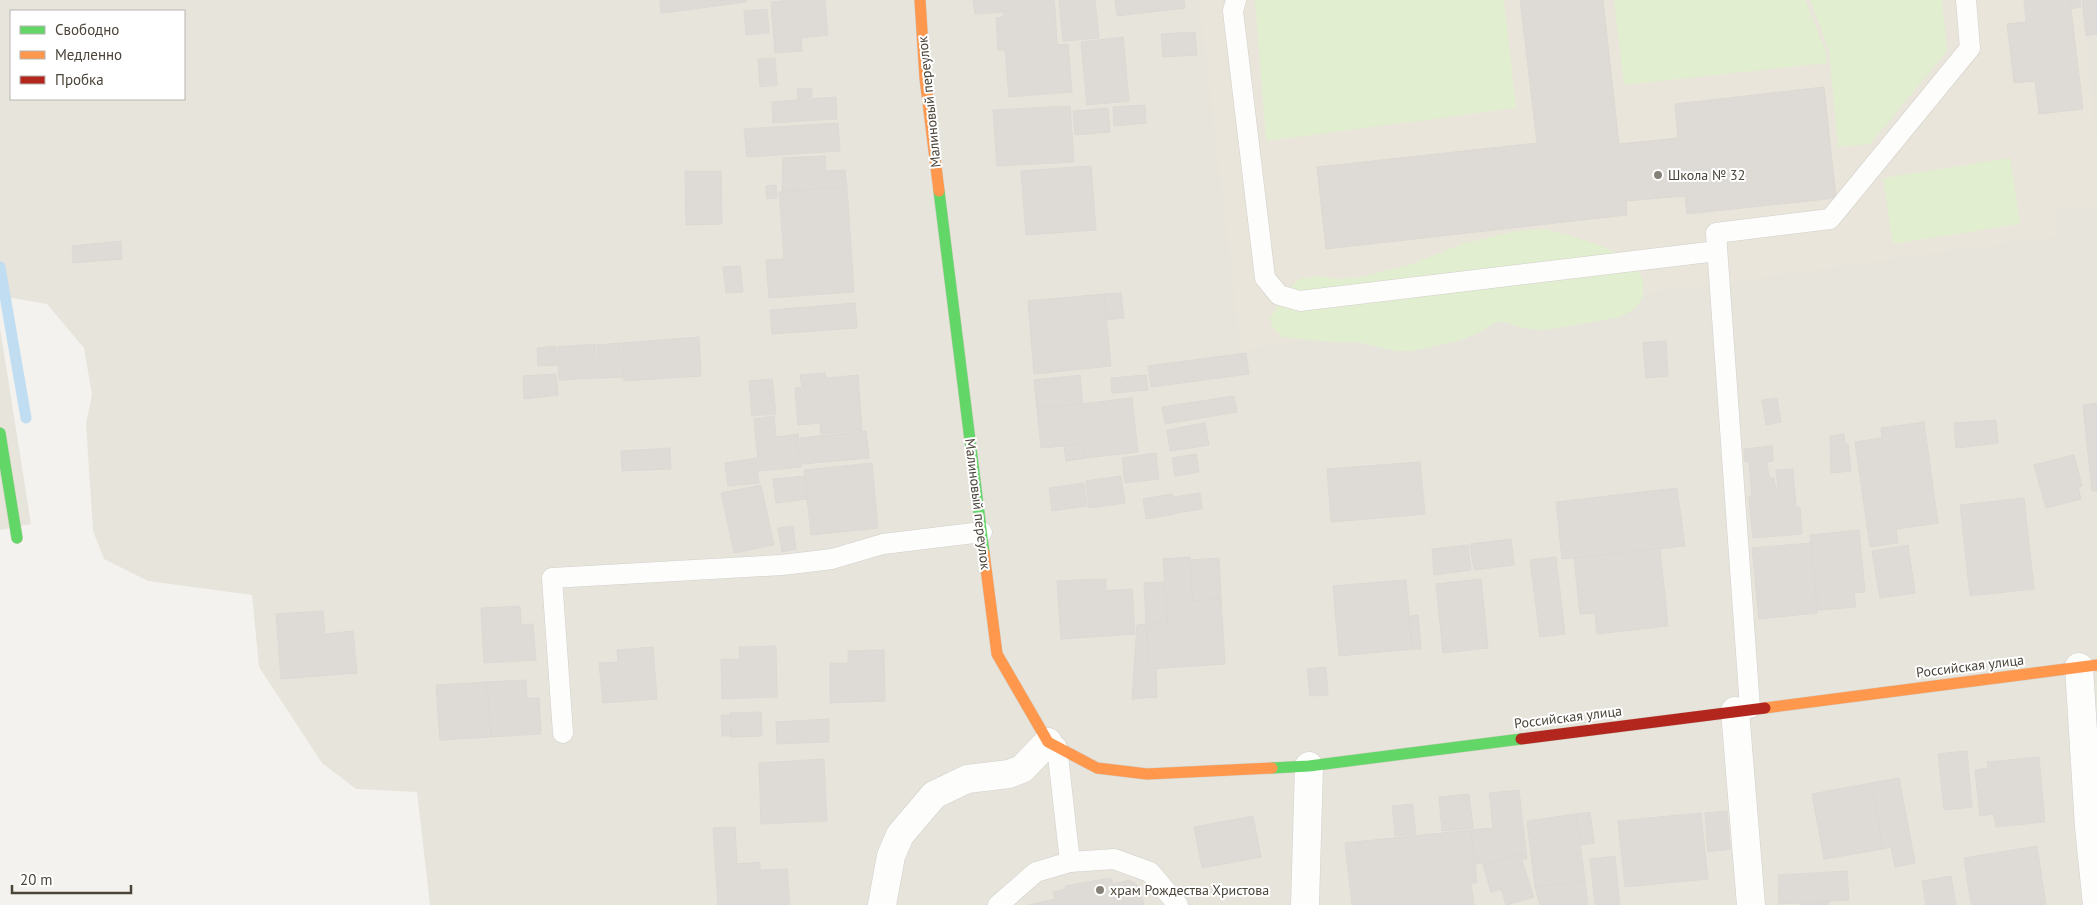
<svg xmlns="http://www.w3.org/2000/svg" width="2097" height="905" viewBox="0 0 2097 905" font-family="'PT Sans',sans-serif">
  <rect width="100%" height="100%" fill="#f4f2ee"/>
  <g fill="#e7e4dc" fill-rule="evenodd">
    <path d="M0 0H2097V905H430L417 792 356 789 322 763 259 667 252 595 148 581 104 559 93 531 86 423 92 395 84 348 47 304 0 296ZM11 11H184V99H11Z"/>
    <polygon points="0,328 31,524 0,530"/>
  </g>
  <polygon fill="#eae5da" points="1199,0 2082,0 2097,145 2097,206 2055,211 2058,236 1241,350"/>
  <g fill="#e1eecf">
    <polygon points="1255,0 1504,0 1516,108 1266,141"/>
    <polygon points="1614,0 1805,0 1825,50 1827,63 1624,85"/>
    <polygon points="1810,0 1942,0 1947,51 1870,144 1838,147 1829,50"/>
    <polygon points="2010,158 2020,224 1893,244 1883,178"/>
    <polygon points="1544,229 1565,234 1602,246 1624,256 1636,268 1643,279 1643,296 1636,308 1620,317 1553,329 1539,330 1523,328 1504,322 1497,322 1476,334 1461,340 1413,351 1395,351 1358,342 1330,342 1283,337 1273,328 1270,319 1287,290 1300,279 1318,276 1336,279 1361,277 1412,264 1462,244 1516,231"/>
  </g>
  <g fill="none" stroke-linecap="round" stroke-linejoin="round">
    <polyline stroke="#c0ddf1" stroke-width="11" points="0,267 26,418"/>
  </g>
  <g fill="#dedbd6" stroke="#dcd9d4">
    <polygon points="660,0 670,0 671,12 661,13"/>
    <polygon points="670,0 746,0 746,2 671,12"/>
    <polygon points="790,0 825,0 828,35 801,38 802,51 775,53 771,2"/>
    <polygon points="973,0 1054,0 1055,8 975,14"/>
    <polygon points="1059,0 1095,0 1099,38 1063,41"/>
    <polygon points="1115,0 1184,0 1185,8 1117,16"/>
    <polygon points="1520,0 1603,0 1619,144 1678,138 1675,104 1824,87 1836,198 1687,214 1685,196 1626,201 1627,215 1326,249 1317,167 1537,143"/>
    <polygon points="2024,0 2070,0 2083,109 2039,114 2035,81 2014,83 2007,24 2026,22"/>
    <polygon points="2070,0 2080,0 2081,7 2071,9"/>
    <polygon points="2082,0 2097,0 2097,34 2086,36"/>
    <polygon points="1055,8 1057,45 1068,44 1072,92 1009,97 1005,50 998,50 996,18 1003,17 1003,11"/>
    <polygon points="767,9 769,33 746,35 744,11"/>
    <polygon points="1195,32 1197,55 1163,57 1161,34"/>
    <polygon points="1123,37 1129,101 1087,105 1081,42"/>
    <polygon points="775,58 777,85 760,87 758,59"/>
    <polygon points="811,88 812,97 798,99 797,89"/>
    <polygon points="836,97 837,119 773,123 772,102"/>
    <polygon points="1145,105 1146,123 1114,126 1113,107"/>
    <polygon points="1070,106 1074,162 997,166 993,110"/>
    <polygon points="1108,108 1110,132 1075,135 1073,111"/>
    <polygon points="838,123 840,151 747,157 744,129"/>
    <polygon points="825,156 826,171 845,170 847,187 782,191 783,158"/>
    <polygon points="1091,166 1096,230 1026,235 1021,171"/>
    <polygon points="685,171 721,171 722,224 686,225"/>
    <polygon points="776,185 777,198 767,199 766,186"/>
    <polygon points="847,187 854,292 769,298 766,260 784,259 779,192"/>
    <polygon points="121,241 122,259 73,263 72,246"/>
    <polygon points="740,266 743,292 726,293 723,267"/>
    <polygon points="1121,293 1124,318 1107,320 1104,294"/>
    <polygon points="1104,294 1111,366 1034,374 1028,301"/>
    <polygon points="855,303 857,328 772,334 770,310"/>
    <polygon points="699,337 701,376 624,381 622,343"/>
    <polygon points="1666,341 1668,376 1646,378 1643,343"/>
    <polygon points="620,343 623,377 598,378 597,345"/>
    <polygon points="595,344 597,378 559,380 557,347"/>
    <polygon points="555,346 557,365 538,366 537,348"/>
    <polygon points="1246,353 1249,374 1151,387 1148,366"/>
    <polygon points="825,373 826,378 858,375 862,430 821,434 820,423 798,425 795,388 802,387 800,375"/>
    <polygon points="556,374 558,395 524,399 523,376"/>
    <polygon points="1080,375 1083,404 1037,408 1034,380"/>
    <polygon points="1146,375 1148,390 1112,393 1111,378"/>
    <polygon points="772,379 776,414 752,416 749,381"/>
    <polygon points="1234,396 1237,412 1165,424 1162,407"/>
    <polygon points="1132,398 1138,452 1086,458 1084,444 1041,448 1037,409"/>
    <polygon points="1777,398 1781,422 1766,425 1762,400"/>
    <polygon points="2097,403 2097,491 2092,491 2083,405"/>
    <polygon points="774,416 776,437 798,434 801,467 759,471 754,419"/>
    <polygon points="1996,420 1998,443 1956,448 1954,423"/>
    <polygon points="1924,422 1938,523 1896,529 1898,543 1870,547 1855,442 1882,438 1881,428"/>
    <polygon points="1205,423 1209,445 1170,451 1167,430"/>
    <polygon points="866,431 869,458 802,464 800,438"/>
    <polygon points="1844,434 1845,444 1848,444 1851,471 1831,473 1830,436"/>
    <polygon points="1084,444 1086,458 1066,461 1064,446"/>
    <polygon points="1772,446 1773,461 1767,462 1769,478 1774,478 1776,491 1778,491 1776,470 1793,469 1796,506 1750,510 1749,497 1752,497 1749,462 1745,462 1744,449"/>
    <polygon points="670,448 671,469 622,471 621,451"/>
    <polygon points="1156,453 1159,479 1125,483 1122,458"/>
    <polygon points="1196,454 1199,472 1175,476 1172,458"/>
    <polygon points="2074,455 2082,486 2078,487 2081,499 2046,508 2034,465"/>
    <polygon points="756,458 759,483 728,486 725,463"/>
    <polygon points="1420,462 1425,514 1331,522 1327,469"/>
    <polygon points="872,463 878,528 811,535 804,470"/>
    <polygon points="805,476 807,499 776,503 773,479"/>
    <polygon points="1121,476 1125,503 1089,508 1086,481"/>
    <polygon points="1084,483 1087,506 1052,511 1049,488"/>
    <polygon points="761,485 774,545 734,553 721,493"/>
    <polygon points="1677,488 1685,546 1562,559 1556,502"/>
    <polygon points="1200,493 1202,509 1176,513 1174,497"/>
    <polygon points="1172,494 1175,514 1146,519 1143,499"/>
    <polygon points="2024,498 2034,589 1970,596 1960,505"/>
    <polygon points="1800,507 1802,534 1753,538 1750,511"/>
    <polygon points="793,526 796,549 782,552 778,528"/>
    <polygon points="1859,530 1865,592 1854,593 1856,607 1818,610 1810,535"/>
    <polygon points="1511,539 1514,565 1474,570 1470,544"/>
    <polygon points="1811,543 1817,613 1759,619 1752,548"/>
    <polygon points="1468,545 1471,570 1434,575 1432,549"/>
    <polygon points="1908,545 1915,593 1880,598 1872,551"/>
    <polygon points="1660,549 1668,626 1597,634 1595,613 1580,614 1574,558"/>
    <polygon points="1190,557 1193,601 1221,599 1225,664 1149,669 1146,624 1167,623 1163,559"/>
    <polygon points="1556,557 1565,634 1540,637 1530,560"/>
    <polygon points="1219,558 1221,599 1193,601 1190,560"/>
    <polygon points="1106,579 1106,591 1132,589 1135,634 1061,639 1057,581"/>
    <polygon points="1481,579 1488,648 1443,653 1436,584"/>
    <polygon points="1406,580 1412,649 1339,656 1333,586"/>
    <polygon points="1165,582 1167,623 1146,624 1144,583"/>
    <polygon points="520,606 521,625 533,624 536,660 484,663 481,608"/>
    <polygon points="323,611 325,634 353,631 357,673 281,679 276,614"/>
    <polygon points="1418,615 1421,649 1412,649 1410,616"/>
    <polygon points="1146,624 1149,669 1156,669 1157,697 1132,699 1137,625"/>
    <polygon points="776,646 777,697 722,699 721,659 740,659 739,647"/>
    <polygon points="653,647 657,699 603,703 599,663 618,662 617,650"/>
    <polygon points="884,650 885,701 830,703 830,663 848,663 848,651"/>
    <polygon points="1326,667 1328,695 1310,696 1307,669"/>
    <polygon points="526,680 527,698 539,698 541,734 491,737 487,682"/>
    <polygon points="487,682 491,737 440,740 436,685"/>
    <polygon points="761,712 762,736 731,737 730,713"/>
    <polygon points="721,715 730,715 731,736 722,736"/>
    <polygon points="829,719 829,742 777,744 776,722"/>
    <polygon points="1967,751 1972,807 1944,810 1938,754"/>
    <polygon points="2039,757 2045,822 1996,827 1994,814 1980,816 1975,770 1988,768 1987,762"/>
    <polygon points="824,759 827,821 761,824 759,763"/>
    <polygon points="1899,778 1915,863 1895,867 1891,847 1883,849 1871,783"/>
    <polygon points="1871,783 1883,849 1824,859 1812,794"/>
    <polygon points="1519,790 1527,859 1522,859 1520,854 1493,862 1475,864 1471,830 1493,828 1489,793"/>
    <polygon points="1469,794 1473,828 1442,831 1439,797"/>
    <polygon points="1413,804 1416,834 1395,836 1392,806"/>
    <polygon points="1727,811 1730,849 1708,852 1705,813"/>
    <polygon points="1590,812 1594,843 1579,845 1576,814"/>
    <polygon points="1701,813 1708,879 1625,887 1618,821"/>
    <polygon points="1576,814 1585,881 1535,887 1527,821"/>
    <polygon points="1253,816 1261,857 1202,868 1194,827"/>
    <polygon points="735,827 737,864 760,862 760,870 787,869 790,905 718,905 713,828"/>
    <polygon points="1471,830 1477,883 1471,883 1474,905 1352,905 1345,843"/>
    <polygon points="2037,846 2046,905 1971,905 1964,858"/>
    <polygon points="1520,854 1534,897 1506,905 1501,889 1491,892 1483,865"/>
    <polygon points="1615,856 1620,905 1595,905 1590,859"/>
    <polygon points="1847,871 1849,900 1779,904 1778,875"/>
    <polygon points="1951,876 1956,905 1926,905 1922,881"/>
    <polygon points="1111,878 1113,884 1129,880 1139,886 1144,905 1028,905 1055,899 1053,892 1066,889 1065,886"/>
    <polygon points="1585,881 1588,905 1540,905 1535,887"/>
    <polygon points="1829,902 1829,905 1800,905 1800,904"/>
  </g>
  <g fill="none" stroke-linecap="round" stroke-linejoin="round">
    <defs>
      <g id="lane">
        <polyline points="1236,0 1233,11 1265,278 1279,295 1300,301 1717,251"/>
        <polyline points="1750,708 1716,233 1830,219 1970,48 1966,0"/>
        <polyline points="563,733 552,578 782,565 832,559 883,544 982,532"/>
        <polyline points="1057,747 1070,862"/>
        <polyline points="998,905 1036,872 1070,862 1114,859 1150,872 1178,905"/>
      </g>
      <g id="street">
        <polyline points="2079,667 2089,827 2097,905"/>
        <polyline points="1735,711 1751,905"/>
        <polyline points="882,905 891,856 900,835 934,795 967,779 1009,774 1022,769 1048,742"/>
        <polyline points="1305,905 1309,766"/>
      </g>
      <g id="fast">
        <polyline points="939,191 984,553"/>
        <polyline points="0,433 17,538"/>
        <polyline points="1272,768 1309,766 1521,739"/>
      </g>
      <g id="slow">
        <polyline points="920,0 925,78 939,191"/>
        <polyline points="984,553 997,654 1048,742 1097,768 1147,774 1272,768"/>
        <polyline points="1765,708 2097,665"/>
      </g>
      <polyline id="jam" points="1521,739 1765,708"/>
    </defs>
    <use href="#lane" stroke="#d2d0cb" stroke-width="21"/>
    <use href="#street" stroke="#d2d0cb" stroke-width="29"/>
    <use href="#fast" stroke="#d3cfc5" stroke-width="12"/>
    <use href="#slow" stroke="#d3cfc5" stroke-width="12"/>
    <use href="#jam" stroke="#d3cfc5" stroke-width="12"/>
    <use href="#lane" stroke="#fdfdfc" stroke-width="20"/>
    <use href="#street" stroke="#fdfdfc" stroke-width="28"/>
    <use href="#fast" stroke="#63d668" stroke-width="11"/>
    <use href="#slow" stroke="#ff974d" stroke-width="11"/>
    <use href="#jam" stroke="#b3261e" stroke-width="11"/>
  </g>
  <g fill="#868178" stroke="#fff" stroke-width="2">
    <circle cx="1658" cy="175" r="5"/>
    <circle cx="1100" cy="890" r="5"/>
  </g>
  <g text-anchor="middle" stroke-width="4" stroke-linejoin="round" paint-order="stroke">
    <g font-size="14" fill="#4b4439" stroke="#fff">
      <text transform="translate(929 102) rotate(-96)" y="5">Малиновый переулок</text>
      <text transform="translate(978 504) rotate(83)" y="5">Малиновый переулок</text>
      <text transform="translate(1970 666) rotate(-7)" y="5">Российская улица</text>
      <text transform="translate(1568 717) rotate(-7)" y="5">Российская улица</text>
    </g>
    <g font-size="14" fill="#4b4439" stroke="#fff" text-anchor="start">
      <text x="1668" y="180">Школа № 32</text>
      <text x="1110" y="895">храм Рождества Христова</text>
    </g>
  </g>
  <rect x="10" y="10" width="175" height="90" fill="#ffffff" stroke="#b7b4b0"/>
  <rect x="20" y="26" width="25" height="8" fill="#63d668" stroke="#b7b4b0"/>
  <text x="55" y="35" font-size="15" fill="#4b4439">Свободно</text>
  <rect x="20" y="51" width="25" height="8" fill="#ff974d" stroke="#b7b4b0"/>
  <text x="55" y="60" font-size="15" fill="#4b4439">Медленно</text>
  <rect x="20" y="76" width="25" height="8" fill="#b3261e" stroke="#b7b4b0"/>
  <text x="55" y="85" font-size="15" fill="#4b4439">Пробка</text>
  <path d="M12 885v8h119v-8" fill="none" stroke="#4b4439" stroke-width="2.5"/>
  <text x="20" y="885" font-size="15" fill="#4b4439" stroke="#ffffff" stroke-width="4" paint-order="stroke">20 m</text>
</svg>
